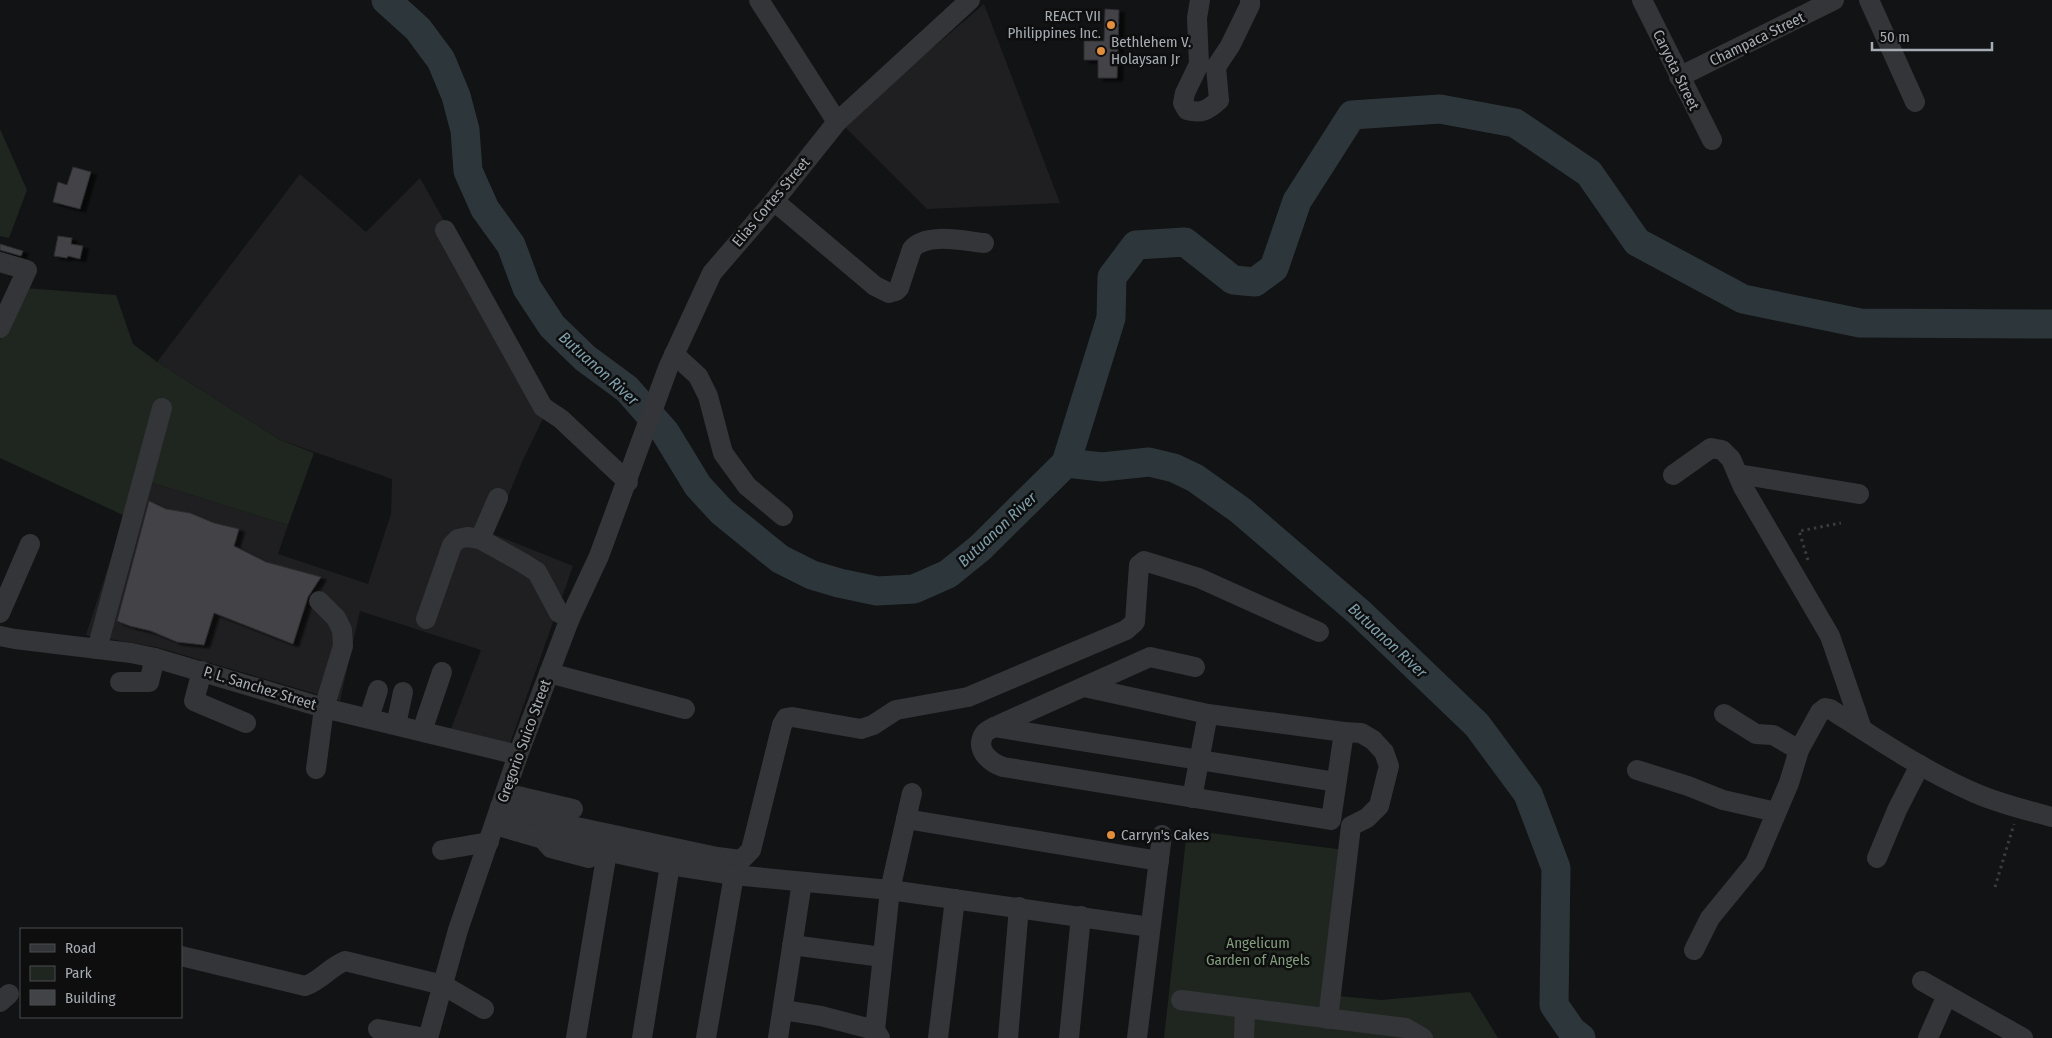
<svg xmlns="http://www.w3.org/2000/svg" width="2052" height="1038" viewBox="0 0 2052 1038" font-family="'Fira Sans Condensed',sans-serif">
  <defs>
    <filter id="shadow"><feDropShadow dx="5.5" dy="3" stdDeviation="1" flood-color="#0009"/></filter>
  </defs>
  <rect width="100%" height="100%" fill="#121314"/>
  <g fill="#1f1f21">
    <polygon points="984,4 1060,203 927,209 843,125"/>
    <polygon points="300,174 366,232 420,178 544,399 552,400 522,462 493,534 573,566 509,746 449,734 481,650 360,611 340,701 156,647 86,635 137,478 288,525 278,554 368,584 391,514 392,479 280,440 157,362"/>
  </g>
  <g fill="#1f261f">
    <polygon points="0,129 27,190 9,238 0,236"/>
    <polygon points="24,288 116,295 133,344 157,362 280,440 314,453 288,525 137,478 125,516 0,458 0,340"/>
    <polygon points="1187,830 1353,851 1339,996 1381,1000 1470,992 1498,1038 1164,1038"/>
  </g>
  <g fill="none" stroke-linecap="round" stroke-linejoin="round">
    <g stroke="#2d373b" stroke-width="29">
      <polyline points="386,0 418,29 441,60 456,96 465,130 468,171 485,209 511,245 527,288 552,326 585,358 627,389 665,432 698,486 722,512 780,559 812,575 839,583 877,591 914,589 948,574 980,548 1066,463 1102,467 1149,462 1174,468 1195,478 1240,510 1360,613 1477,725 1528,794 1556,868 1554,1005 1572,1031 1581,1038"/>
      <polyline points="1066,463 1111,318 1112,277 1136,245 1185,242 1233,280 1255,282 1274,268 1297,201 1352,115 1440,109 1515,123 1589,173 1637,242 1743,299 1860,323 2052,324"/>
    </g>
  </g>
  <g fill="#424347" stroke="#2d2d30" filter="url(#shadow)">
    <polygon points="1105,9 1119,10 1117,78 1098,78 1098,60 1084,60 1084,41 1104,41"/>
    <polygon points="73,167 91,172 80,209 53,202 58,182 67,185"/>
    <polygon points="58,236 72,238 71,244 83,246 80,259 68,256 67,258 54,256"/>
    <polygon points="0,244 23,251 21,256 0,250"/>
    <polygon points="149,501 166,509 190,513 214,523 239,529 234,546 266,562 321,577 308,597 293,644 214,613 204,645 177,642 151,631 130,626 117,621"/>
  </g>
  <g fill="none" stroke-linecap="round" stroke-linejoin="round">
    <g stroke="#3a3c3f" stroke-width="3" stroke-dasharray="2.5 4" stroke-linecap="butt">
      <polyline points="1808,560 1799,531 1841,523"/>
      <polyline points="1995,887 2014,824"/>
    </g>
    <g stroke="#343539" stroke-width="20">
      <polyline points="759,0 837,122"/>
      <path d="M1200 0 1197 18 1199 64 1185 93 1183 103 1187 110C1202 114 1208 110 1219 100L1216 67"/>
      <polyline points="1642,0 1712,140"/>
      <polyline points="1869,0 1915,102"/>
      <polyline points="1216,67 1230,46 1250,5 1250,0"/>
      <polyline points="1679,77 1834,0"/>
      <path d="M774 201 875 286 889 293 896 291 899 288 912 249C926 232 964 241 984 243"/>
      <polyline points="445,230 543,407 561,419 628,482"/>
      <polyline points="0,262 27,270 0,328"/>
      <polyline points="674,354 698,376 708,396 723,453 747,486 783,516"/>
      <polyline points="1738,474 1859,494"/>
      <polyline points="1673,475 1711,448 1722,450 1731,459 1743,487 1830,636 1862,729"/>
      <polyline points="480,539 498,498"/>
      <polyline points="0,613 30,544"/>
      <polyline points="426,619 452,545 458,539 467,537 480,539 523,563 537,572 559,613 570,618"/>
      <polyline points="0,636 15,639 131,653 155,658 324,708 518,755"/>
      <polyline points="97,649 162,408"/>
      <polyline points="202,671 194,701 246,723"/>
      <polyline points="549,673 685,709"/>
      <polyline points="120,682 149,682 155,658"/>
      <path d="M1084 687 1208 714 1344 732 1331 820 1003 767C991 763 974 750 984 734 986 731 991 729 994 727L1150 657 1195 667"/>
      <polyline points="1724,714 1756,734 1773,735 1799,750"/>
      <polyline points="369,718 378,690"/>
      <polyline points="396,725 403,692"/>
      <polyline points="994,727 1336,782"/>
      <polyline points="422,731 442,672"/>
      <polyline points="316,769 324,708 343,646 342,630 336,618 319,601"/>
      <polyline points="1637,770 1688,786 1723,800 1776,812"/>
      <polyline points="505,793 573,809"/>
      <polyline points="1192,798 1208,714"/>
      <polyline points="500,807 558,823 717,857 741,860 751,850 782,725 786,718 792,717 861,729 873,725 896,710 968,697 1126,630 1135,622 1139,565 1144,561 1199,578 1319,632"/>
      <polyline points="906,819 1159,861"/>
      <polyline points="495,825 543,839 556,831 597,840 601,850 670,865 734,875 890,890 1150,927"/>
      <polyline points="543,839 551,848 589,858 601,850"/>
      <polyline points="442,850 489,842"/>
      <polyline points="1877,858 1897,810 1920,765"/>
      <polyline points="792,945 882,957"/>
      <path d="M1694 950 1710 918 1755 863 1789 783 1799 750 1820 712 1825 708 1830 709C1877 739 1924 771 1975 793 2000 804 2026 810 2052 817"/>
      <path d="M181 956 305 986C320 981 330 967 345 961L443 985 484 1009"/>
      <polyline points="1922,981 2023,1038"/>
      <polyline points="1181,1000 1406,1028 1423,1038"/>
      <polyline points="0,1002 9,994"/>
      <polyline points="783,1010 821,1016 875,1030 880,1038"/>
      <polyline points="1328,1019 1351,826 1367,818 1379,806 1389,766 1384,752 1373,740 1361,733 1344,732"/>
      <polyline points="378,1029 425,1038"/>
      <polyline points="875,1030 890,890 912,793"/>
      <polyline points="428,1038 458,930 518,755 570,618 599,556 668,368 712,273 774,201 837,122 970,0"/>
      <polyline points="576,1038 607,852"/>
      <polyline points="642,1038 670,865"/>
      <polyline points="706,1038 734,875"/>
      <polyline points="778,1038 802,882"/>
      <polyline points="938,1038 955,899"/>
      <polyline points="1008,1038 1019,907"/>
      <polyline points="1069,1038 1081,916"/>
      <polyline points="1137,1038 1162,835"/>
      <polyline points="1244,1038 1245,1009"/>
      <polyline points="1928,1038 1947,995"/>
    </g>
  </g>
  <g fill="#e28e3c" stroke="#0e0e0f" stroke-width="2">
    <circle cx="1111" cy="25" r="5"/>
    <circle cx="1101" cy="51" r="5"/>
    <circle cx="1111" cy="835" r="5"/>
  </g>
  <g text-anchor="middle" stroke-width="5" stroke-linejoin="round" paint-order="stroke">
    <g font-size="15" fill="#a5acb3" stroke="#0e0e0f" text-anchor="start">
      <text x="1101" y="21" text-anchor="end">REACT VII<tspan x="1101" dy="17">Philippines Inc.</tspan></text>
      <text x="1111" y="47">Bethlehem V.<tspan x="1111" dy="17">Holaysan Jr</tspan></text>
      <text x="1121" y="840">Carryn's Cakes</text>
    </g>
    <g font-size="15" fill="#a5acb3" stroke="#0e0e0f">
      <text transform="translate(1757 39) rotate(-26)" y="5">Champaca Street</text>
      <text transform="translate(1676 70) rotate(64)" y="5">Caryota Street</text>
      <text transform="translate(771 202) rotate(-50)" y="5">Elias Cortes Street</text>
      <text transform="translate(260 688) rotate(17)" y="5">P. L. Sanchez Street</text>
      <text transform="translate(524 741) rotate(-70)" y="5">Gregorio Suico Street</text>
    </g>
    <g font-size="15" fill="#819d7d" stroke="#0e0e0f">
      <text x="1258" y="948">Angelicum<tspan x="1258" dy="17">Garden of Angels</tspan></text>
    </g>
    <g font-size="16" font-style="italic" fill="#7e9fac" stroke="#0e0e0f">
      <text transform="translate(599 368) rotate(42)" y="6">Butuanon River</text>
      <text transform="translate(997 529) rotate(-43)" y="6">Butuanon River</text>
      <text transform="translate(1388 640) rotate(43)" y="6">Butuanon River</text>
    </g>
  </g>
  <rect x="20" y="928" width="162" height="90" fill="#0e0e0f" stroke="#4a4d51"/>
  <rect x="30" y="944" width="25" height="8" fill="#343539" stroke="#4a4d51"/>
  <text x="65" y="953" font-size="15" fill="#a5acb3">Road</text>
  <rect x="30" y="966" width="25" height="15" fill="#1f261f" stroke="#4a4d51"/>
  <text x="65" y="978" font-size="15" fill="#a5acb3">Park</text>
  <rect x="30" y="990" width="25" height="15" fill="#424347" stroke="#4a4d51"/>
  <text x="65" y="1003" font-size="15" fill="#a5acb3">Building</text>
  <path d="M1872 42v8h120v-8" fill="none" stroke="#a5acb3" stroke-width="2.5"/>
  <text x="1880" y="42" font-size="15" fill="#a5acb3" stroke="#0e0e0f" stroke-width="4" paint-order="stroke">50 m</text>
</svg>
